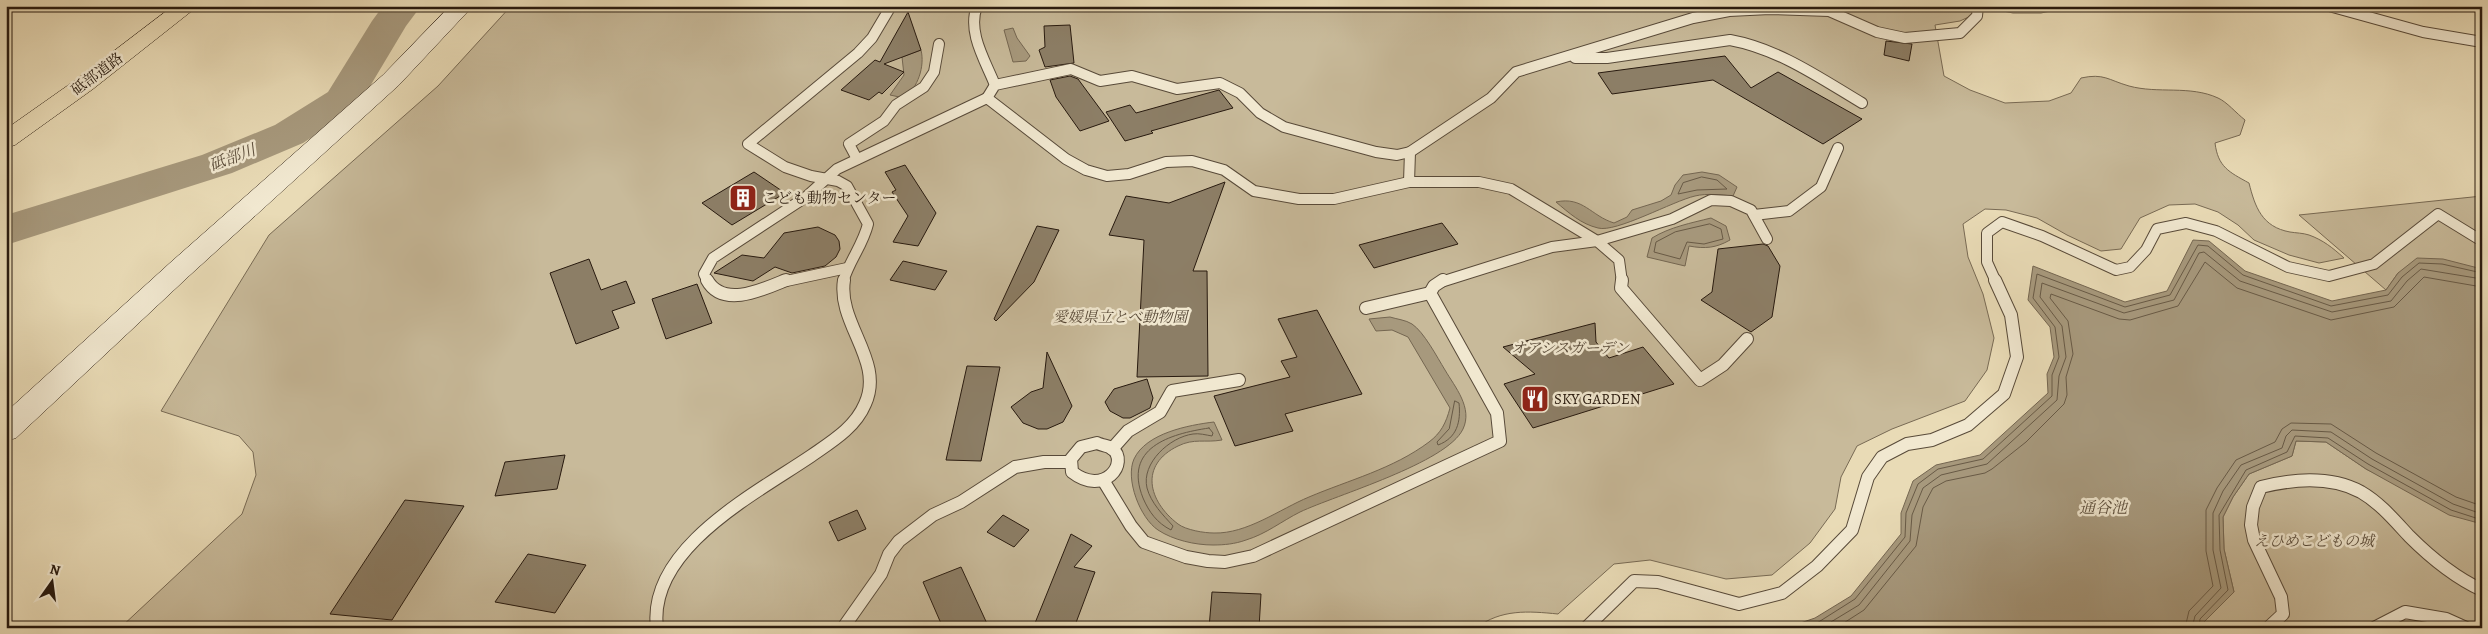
<svg xmlns="http://www.w3.org/2000/svg" width="2488" height="634" viewBox="0 0 2488 634" font-family="Alegreya,'Noto Serif JP',serif">
  <rect width="100%" height="100%" fill="#e9dbb6"/>
  <filter id="stains"><feTurbulence type="fractalNoise" baseFrequency=".004" numOctaves="4"/><feColorMatrix values="0 0 0 0 .2 0 0 0 0 .09 0 0 0 0 .02 0 0 0 .5 -.17"/></filter>
  <radialGradient id="worn" r=".72"><stop offset=".6" stop-color="#630" stop-opacity="0"/><stop offset="1" stop-color="#630" stop-opacity=".3"/></radialGradient>
  <g fill="#c8ba9a" stroke="#786a54">
    <path d="M511 6H2074L2041 13H2013L1988 8 1960 21 1935 25 1944 76 1970 90 2005 103 2049 101 2071 93 2081 78C2104 73 2108 80 2129 86 2158 94 2190 85 2218 98 2227 102 2236 113 2245 120L2240 135 2215 143C2218 167 2229 172 2249 183 2255 207 2262 227 2290 232 2296 233 2303 233 2309 235 2323 240 2333 248 2344 258L2319 263 2289 255 2254 240 2238 225 2218 212 2195 204 2169 205 2140 218 2121 249 2101 251 2067 235 2037 218 2006 210 1985 209 1963 224 1968 257 1983 294 1994 338 1987 370 1965 401 1892 429 1857 446 1841 477 1835 509 1810 543 1772 575 1726 579 1650 560 1614 564 1558 614C1528 611 1501 609 1476 628H120L242 514 256 475 253 452 239 436 161 411 269 235 438 86Z"/>
    <polygon points="2482,196 2482,269 2398,273 2386,290 2299,215"/>
    <polygon points="2296,441 2326,442 2366,469 2482,524 2482,628 2203,628 2204,622 2234,592 2224,549 2223,517 2233,497 2249,474 2292,456"/>
  </g>
  <g fill="#a7997d" stroke="#746651">
    <polygon points="1013,28 1017,38 1030,56 1026,61 1013,62 1004,30"/>
    <path d="M921 50C925 66 918 88 904 98L890 95 904 75 902 57Z"/>
    <path d="M1702 172 1719 175 1737 187 1733 196C1721 195 1707 193 1695 196 1673 201 1616 233 1598 228 1581 224 1569 213 1556 202 1583 196 1591 216 1614 223L1627 217 1632 210 1661 201 1671 195 1675 185 1683 175Z"/>
    <path d="M1711 218 1726 226 1730 240C1716 248 1705 249 1689 246L1685 266 1647 257 1652 238C1670 227 1691 223 1711 218Z"/>
    <polygon points="2193,240 2209,241 2245,271 2332,301 2386,290 2398,273 2417,258 2443,259 2482,269 2482,524 2449,515 2366,469 2326,442 2296,441 2292,456 2249,474 2233,497 2223,517 2224,549 2234,592 2204,622 2203,628 1786,628 1815,618 1851,596 1901,534 1901,513 1913,481 1936,465 1980,455 2048,393 2047,374 2054,357 2050,327 2028,300 2033,266 2125,302 2167,291"/>
    <path d="M1390 317C1396 319 1406 320 1412 324 1424 332 1437 357 1445 370 1455 387 1473 408 1463 429 1447 463 1336 495 1300 512 1282 521 1266 534 1246 540 1235 544 1224 545 1213 545 1195 545 1173 540 1158 530 1140 518 1125 479 1134 459 1146 433 1189 425 1214 422L1222 440C1205 443 1194 438 1178 446 1139 465 1148 501 1178 524 1186 530 1204 533 1214 533 1247 534 1280 509 1309 497 1349 480 1393 469 1429 442 1441 433 1446 423 1450 408L1408 337 1392 330 1376 331 1369 319Z"/>
  </g>
  <g fill="none" stroke-linecap="round" stroke-linejoin="round">
    <g stroke="#685a46" stroke-width="1">
      <polygon points="1702,177 1717,180 1727,189 1697,190 1678,194 1683,183"/>
      <polygon points="1710,224 1721,229 1723,239 1704,244 1687,242 1680,259 1654,252 1656,242 1675,232"/>
      <path d="M1455 401 1459 403C1461 422 1457 438 1438 445L1437 442 1449 429Z"/>
      <path d="M1209 428 1213 433 1212 436C1206 435 1199 433 1193 434 1170 437 1141 463 1147 488 1151 503 1163 515 1173 526L1171 530C1157 523 1149 512 1143 498 1123 448 1169 434 1209 428Z"/>
      <polyline points="1802,628 1817,623 1855,599 1905,537 1906,513 1918,484 1938,469 1983,459 2052,396 2052,375 2059,357 2055,327 2033,298 2037,274 2125,307 2170,295 2198,245 2208,246 2243,275 2331,306 2388,295 2402,277 2419,263 2442,264 2482,273"/>
      <polyline points="1821,628 1859,605 1910,541 1912,515 1923,488 1941,475 1987,464 2057,400 2059,376 2066,357 2062,326 2040,297 2042,283 2124,313 2174,300 2199,253 2204,252 2240,281 2332,312 2391,301 2407,281 2421,269 2482,279"/>
      <polyline points="1836,628 1864,610 1916,546 1923,507 1933,488 1946,481 1985,473 1992,469 2026,442 2064,404 2067,395 2066,377 2073,354 2068,321 2050,298 2051,294 2119,319 2130,320 2178,306 2205,262 2237,288 2331,320 2394,307 2424,277 2482,287"/>
      <polyline points="2185,628 2189,611 2213,586 2206,551 2206,510 2217,488 2236,460 2275,442 2282,429 2291,423 2331,424 2376,453 2456,497 2482,506"/>
      <polyline points="2192,628 2195,616 2221,588 2213,550 2213,513 2223,491 2241,465 2282,448 2286,436 2292,430 2331,432 2372,459 2453,504 2482,514"/>
      <polyline points="2199,628 2200,619 2228,590 2220,550 2219,515 2246,470 2287,452 2295,436 2328,438 2368,464 2451,510 2482,520"/>
    </g>
    <polygon fill="#a7997d" fill-rule="evenodd" points="383,6 421,6 406,26 357,108 303,143 232,173 6,245 6,215 202,155 275,125 328,92 372,21"/>
  </g>
  <g fill="#8c7e66" stroke="#281a0f">
    <polygon points="908,12 921,50 884,64 904,72 882,94 879,92 869,100 841,90 875,60 880,62"/>
    <polygon points="1070,25 1074,63 1045,67 1039,50 1045,47 1044,26"/>
    <polygon points="1886,41 1912,44 1909,61 1884,55"/>
    <polygon points="1725,56 1751,88 1778,72 1862,119 1823,144 1713,80 1612,94 1598,73"/>
    <polygon points="1070,76 1078,79 1109,121 1080,131 1056,97 1050,80"/>
    <polygon points="1219,90 1233,108 1151,131 1153,133 1125,141 1106,112 1130,105 1136,113"/>
    <polygon points="905,165 936,213 918,246 893,242 908,216 892,192 896,190 885,172"/>
    <polygon points="754,172 785,193 732,225 702,203"/>
    <polygon points="1225,182 1193,271 1207,271 1208,376 1137,377 1144,240 1109,235 1126,196 1169,203"/>
    <polygon points="1442,223 1458,244 1374,268 1359,245"/>
    <polygon points="1037,226 1059,230 1034,282 996,321 994,319"/>
    <polygon points="818,227 835,235 839,241 840,249 836,257 825,266 792,273 775,267 753,281 714,273 742,255 764,258 784,233"/>
    <polygon points="1763,244 1768,246 1780,266 1772,317 1751,332 1701,300 1712,292 1718,249"/>
    <polygon points="589,259 601,290 626,281 635,303 612,311 619,328 576,344 550,273"/>
    <polygon points="903,261 947,271 935,290 890,280"/>
    <polygon points="697,284 712,323 666,339 652,299"/>
    <polygon points="1317,310 1362,394 1285,414 1293,431 1235,446 1214,396 1290,377 1281,361 1297,357 1278,319"/>
    <polygon points="1595,323 1596,342 1609,358 1643,347 1674,384 1533,428 1504,384 1535,374 1503,347"/>
    <polygon points="1047,352 1072,406 1063,422 1047,429 1038,429 1023,423 1011,407 1031,392 1043,388"/>
    <polygon points="967,366 1000,367 981,461 946,460"/>
    <polygon points="1147,379 1153,398 1150,408 1130,418 1123,418 1110,411 1105,402 1114,389"/>
    <polygon points="565,455 557,489 495,496 505,462"/>
    <polygon points="405,500 464,506 392,620 330,614"/>
    <polygon points="857,510 866,529 838,541 829,522"/>
    <polygon points="1003,515 1029,530 1014,547 987,532"/>
    <polygon points="1071,534 1092,546 1074,567 1095,572 1074,628 1033,628"/>
    <polygon points="528,554 586,565 555,613 495,602"/>
    <polygon points="961,567 989,628 943,628 923,582"/>
    <polygon points="1212,592 1261,594 1259,628 1209,628"/>
  </g>
  <g fill="none" stroke-linecap="round" stroke-linejoin="round">
    <defs>
      <g id="lane-far1">
        <path d="M977 6C967 32 985 60 995 85"/>
        <polyline points="2329,6 2423,32 2482,42"/>
        <path d="M1575 58H1607L1730 40C1779 49 1820 78 1862 103"/>
        <polyline points="987,98 995,85 1071,69 1100,81 1132,76 1177,89 1220,83 1240,93 1260,113 1284,127 1376,152 1397,155 1410,152 1491,98 1516,72 1693,18 1729,11 1770,9 1829,11 1877,32 1905,38 1960,33 1977,16 1978,6"/>
        <polyline points="857,159 849,144 884,121 896,105 924,87 934,72 939,44"/>
        <polyline points="1409,182 1410,152"/>
        <polyline points="1754,215 1789,211 1821,187 1838,148"/>
        <polyline points="708,282 704,274 713,258 806,197 837,169 987,98 1066,159 1086,170 1107,176 1129,174 1166,162 1192,161 1224,170 1254,191 1299,199 1334,199 1409,182 1479,182 1511,189 1597,241"/>
        <polyline points="782,282 847,268"/>
        <path d="M843 282C849 261 863 245 868 224L847 186 838 181 811 176 785 167 748 144 858 53 872 38 891 6"/>
        <polyline points="1441,282 1552,247 1597,241"/>
        <polyline points="1622,282 1619,260 1597,241 1672,219 1711,200 1731,201 1751,210 1767,239"/>
        <polyline points="1996,282 1987,262 1987,233 2002,222 2042,236 2116,270 2130,267 2146,250 2157,229 2186,223 2216,231 2288,267 2329,276 2374,264 2438,214 2482,241"/>
      </g>
      <g id="lane">
        <path d="M707 280C723 309 764 289 786 280"/>
        <polyline points="1622,280 1621,288 1700,380 1723,365 1747,339"/>
        <polyline points="1366,308 1430,293"/>
        <path d="M1097 443C1101 445 1108 446 1112 448 1130 463 1104 497 1072 472L1071 459 1081 447Z"/>
        <polyline points="1112,449 1128,431 1160,412 1172,391 1239,380"/>
        <polyline points="1103,480 1131,526 1144,542 1186,557 1208,561 1225,562 1253,556 1500,441 1497,413 1430,293 1434,286 1443,280"/>
        <path d="M657 628C647 549 755 494 811 456 831 442 855 428 865 404 885 361 837 324 844 280"/>
        <polyline points="843,628 881,574 889,554 899,541 933,515 961,502 1015,467 1044,462 1070,462"/>
        <polyline points="1586,628 1634,581 1658,582 1739,604 1782,593 1817,566 1852,530 1868,477 1882,457 1907,444 1932,440 1968,425 2004,394 2017,357 2011,315 1995,280"/>
        <path d="M2268 628 2283 614 2281 597 2254 540 2251 525 2253 507 2261 487C2293 479 2331 476 2361 492 2380 503 2395 521 2409 536 2431 558 2454 577 2482 590"/>
        <polyline points="2374,628 2405,612 2446,619 2466,628"/>
      </g>
      <polygon id="secondary" points="450,6 473,6 399,85 189,276 16,438 6,441 6,412 171,262 383,75"/>
      <polygon id="highway" points="173,6 198,6 93,89 15,145 6,148 6,129 77,79"/>
    </defs>
    <use href="#lane-far1" stroke="#584a39" stroke-width="12"/>
    <use href="#lane" stroke="#584a39" stroke-width="14"/>
    <use href="#secondary" stroke="#281a0f" stroke-width="1"/>
    <use href="#highway" stroke="#281a0f" stroke-width="1"/>
    <use href="#lane-far1" stroke="#f1e8d0" stroke-width="10"/>
    <use href="#lane" stroke="#f1e8d0" stroke-width="12"/>
    <use href="#secondary" fill="#f1e8d0" fill-rule="evenodd"/>
    <use href="#highway" fill="#e9dbb6" fill-rule="evenodd"/>
  </g>
  <defs>
    <symbol id="building-square" viewBox="-11 -11 22 22"><rect x="-9" y="-9" width="18" height="18" rx="4" fill="#8f2418" stroke="#f1e8d0"/><path d="M-4-6H4V6H1V3H-1V6H-4ZM-2.5-4.3h1.7v1.8h-1.7ZM.8-4.3h1.7v1.8H.8ZM-2.5-1h1.7V.8h-1.7ZM.8-1h1.7V.8H.8Z" fill="#fff"/></symbol>
    <symbol id="restaurant-square" viewBox="-11 -11 22 22"><rect x="-9" y="-9" width="18" height="18" rx="4" fill="#8f2418" stroke="#f1e8d0"/><path d="M-5-6h1v4h1v-4h1v4h1v-4h1v5L-1.5 .5V6h-2V.5L-5-1ZM5-6V6H3V1.5H1.5Q1.5-4 5-6Z" fill="#fff"/></symbol>
  </defs>
  <g fill-rule="evenodd">
    <use href="#building-square" x="727" y="182" width="32" height="32"/>
    <use href="#restaurant-square" x="1519" y="383" width="32" height="32"/>
  </g>
  <g text-anchor="middle" stroke-width="5" stroke-linejoin="round" paint-order="stroke">
    <g font-size="15" fill="#281a0f" stroke="#f1e8d0">
      <text transform="translate(97 74) rotate(-37)" y="5">砥部道路</text>
    </g>
    <g font-size="15" fill="#281a0f" stroke="#f1e8d0" text-anchor="start">
      <text x="762" y="203">こども動物センター</text>
      <text x="1554" y="404">SKY GARDEN</text>
    </g>
    <g font-size="15" font-style="italic" fill="#584a39" stroke="#f1e8d0">
      <text x="1120" y="322">愛媛県立とべ動物園</text>
      <text x="1570" y="353">オアシスガーデン</text>
      <text x="2314" y="546">えひめこどもの城</text>
    </g>
    <g font-size="16" font-style="italic" fill="#5b4d3b" stroke="#f1e8d0">
      <text transform="translate(232 157) rotate(-21)" y="6">砥部川</text>
      <text x="2103" y="513">通谷池</text>
    </g>
  </g>
  <rect width="2488" height="634" fill="none" stroke="#e9dbb6" stroke-width="25"/>
  <rect x="8" y="8" width="2473" height="619" fill="none" stroke="#281a0f" stroke-width="2.5"/>
  <rect x="12" y="12" width="2463" height="609" fill="none" stroke="#281a0f"/>
  <g transform="translate(52 582) rotate(14)" stroke="#f1e8d0" stroke-width="4" paint-order="stroke">
  <path d="M0-4L9 19L0 12L-9 19Z" fill="#281a0f"/>
  <text y="-8" font-size="14" font-weight="bold" text-anchor="middle" fill="#281a0f">N</text>
  </g>
  <rect width="100%" height="100%" filter="url(#stains)"/>
  <rect width="100%" height="100%" fill="url(#worn)"/>
</svg>
